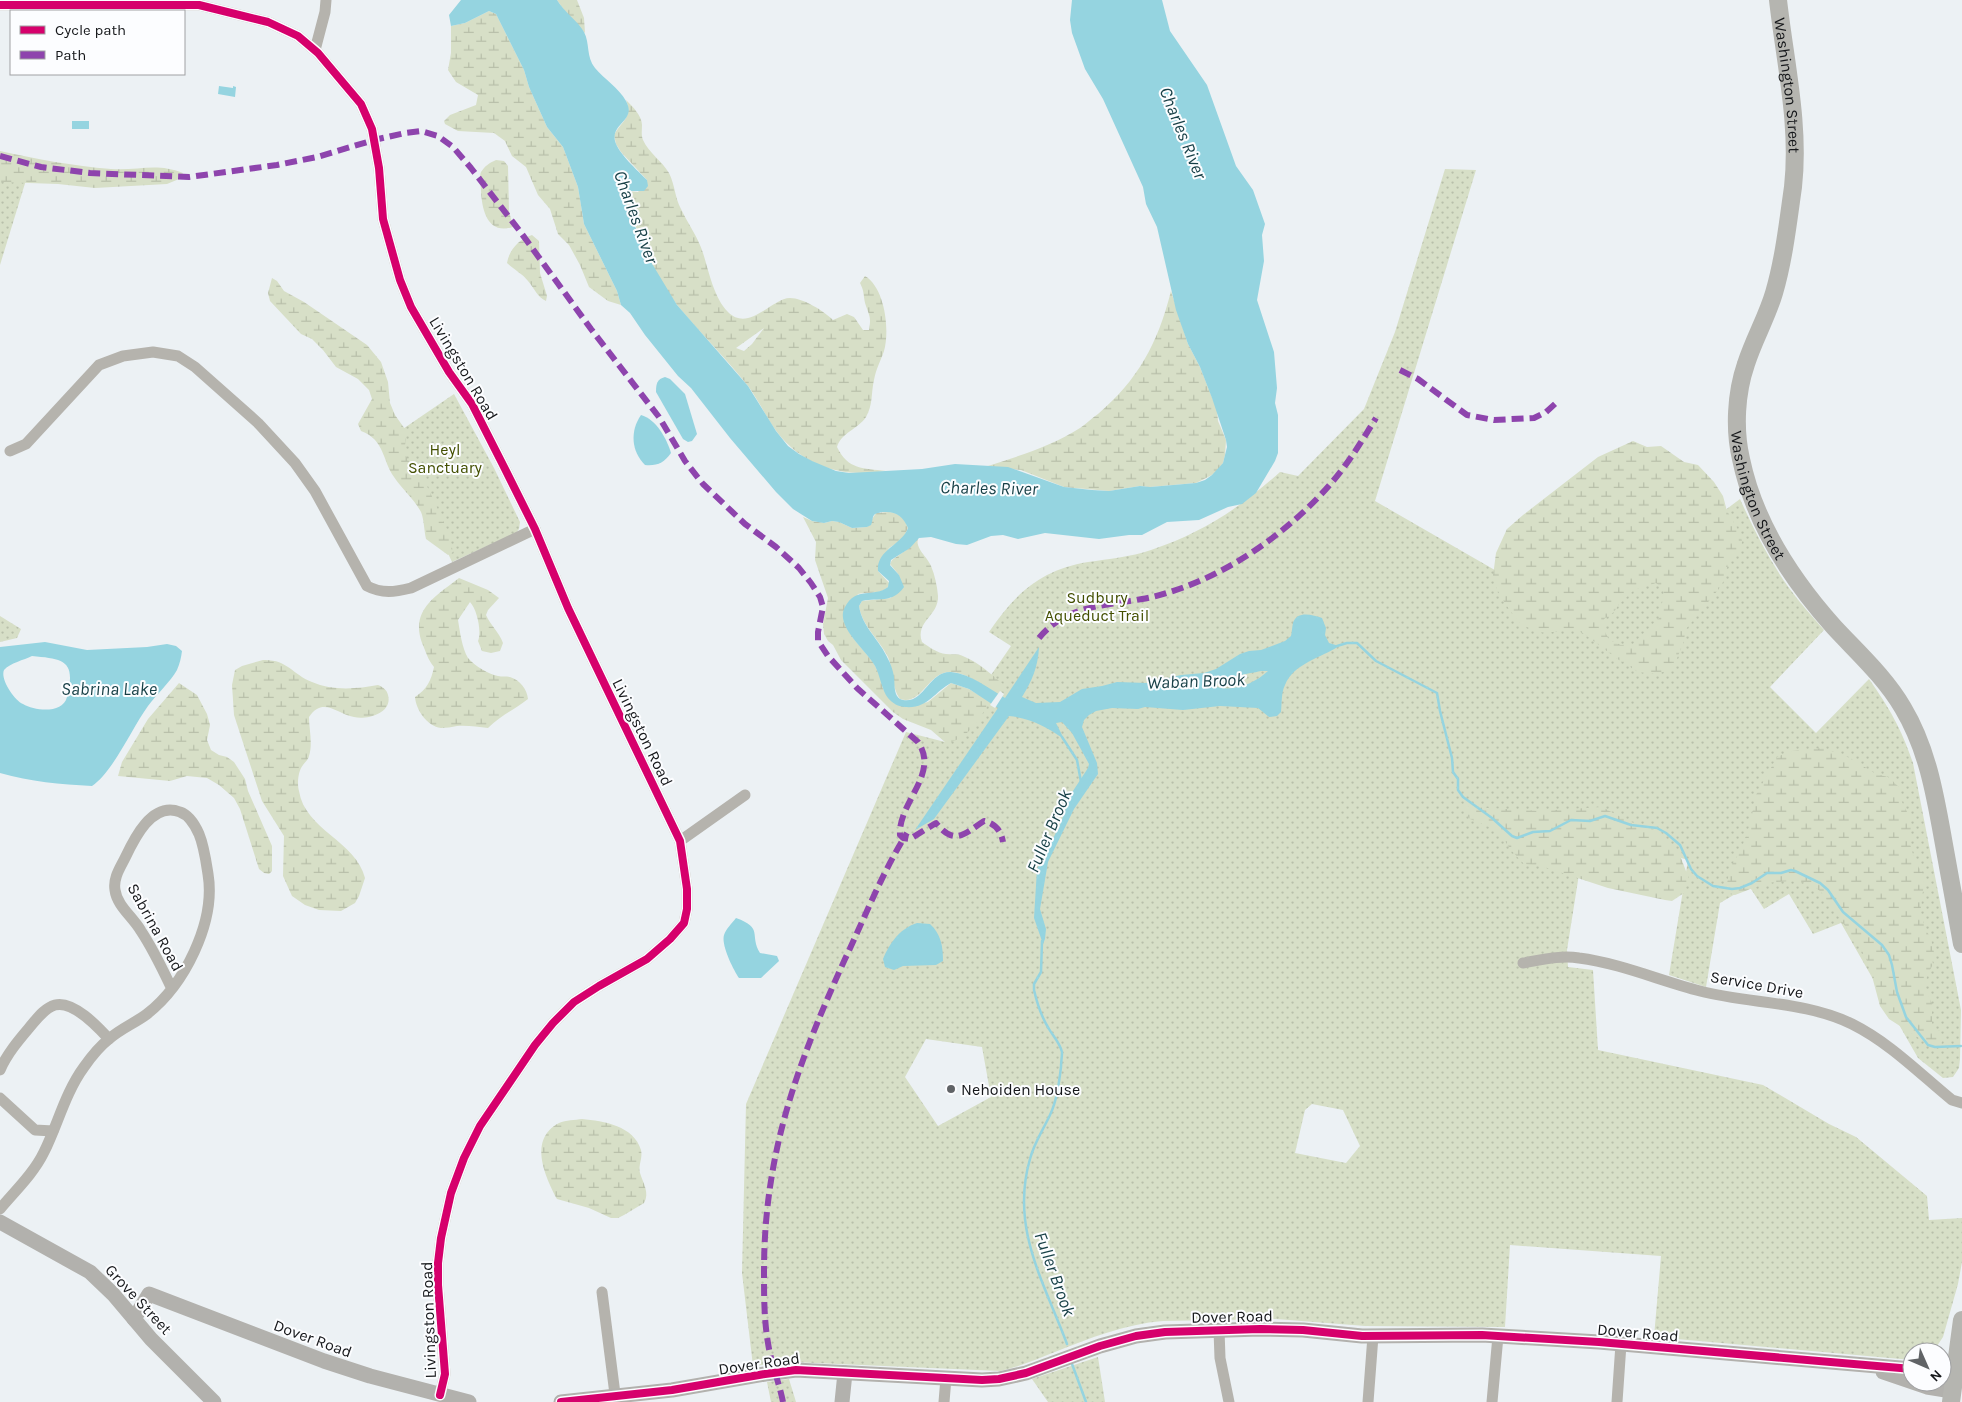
<svg xmlns="http://www.w3.org/2000/svg" width="1962" height="1402" viewBox="0 0 1962 1402" font-family="Karla,sans-serif">
  <defs>
    <pattern id="grass-dots" width="8" height="8" patternUnits="userSpaceOnUse" patternTransform="scale(1.25)"><rect width="8" height="8" fill="#d7dfc7"/><path d="M2 2h.1M6 6h.1" fill="none" stroke="#b8bfaa" stroke-width="1.8" stroke-linecap="round"/></pattern>
    <pattern id="wetland-marsh" width="20" height="14" patternUnits="userSpaceOnUse" patternTransform="scale(1.25)"><rect width="20" height="14" fill="#d7dfc7"/><path d="M1 5h8M5 5V1M11 12h8M15 12V8" fill="none" stroke="#b8bfaa"/></pattern>
  </defs>
  <rect width="100%" height="100%" fill="#ecf1f4"/>
  <g fill="url(#grass-dots)" fill-rule="evenodd">
    <polygon points="0,159 30,167 0,265"/>
    <path d="M1445 169 1476 170 1375 501 1580 619 1740 499C1754 530 1769 560 1789 588 1800 603 1812 616 1824 630L1770 687 1816 733 1869 679C1890 709 1901 728 1913 763L1961 1010 1960 1059 1959 1068 1953 1077 1943 1078 1918 1058 1841 923 1813 934 1789 894 1764 909 1749 886 1720 903 1706 987 1669 975 1688 860 1586 830 1567 950 1568 967 1593 970 1598 1050 1763 1085 1829 1124 1856 1137 1927 1196 1929 1220 1962 1218V1262L1958 1284 1943 1337 1933 1352H1912V1360L1654 1337 1661 1256 1510 1245 1505 1327 1365 1326 1276 1319 1163 1321C1125 1324 1090 1338 1055 1352 1037 1359 1019 1367 1000 1371L792 1362 753 1366 742 1273 746 1104 906 732 945 742 1011 646 989 632C1015 594 1040 570 1088 562 1109 559 1130 557 1151 550 1202 533 1240 508 1280 472L1298 476 1364 409 1395 332ZM926 1039 982 1047 991 1097 938 1126 905 1077ZM1312 1104 1343 1110 1360 1146 1346 1163 1295 1153 1305 1110Z"/>
    <polygon points="454,394 494,468 520,522 519,529 516,533 452,562 394,435"/>
    <polygon points="0,616 21,629 17,638 0,642"/>
    <polygon points="1098,1357 1105,1402 1048,1402 1032,1379"/>
    <polygon points="789,1379 796,1402 771,1402 767,1382"/>
  </g>
  <g fill="url(#wetland-marsh)" fill-rule="evenodd">
    <polygon points="557,0 577,0 584,18 585,33 569,17"/>
    <polygon points="489,11 496,14 524,70 529,87 547,127 563,147 578,187 584,224 617,291 621,305 608,301 589,287 580,265 569,245 558,234 550,209 538,195 526,167 512,156 505,141 494,133 458,131 445,124 444,121 450,115 476,105 478,95 456,82 448,70 451,53 451,26 465,23"/>
    <path d="M626 100C633 107 642 116 642 125 642 130 641 135 643 140 649 153 662 161 669 173 675 185 675 198 681 209 688 224 698 237 703 253 709 272 714 298 728 312 749 333 772 298 790 298 803 298 824 311 833 320L847 314 854 317 863 330H869C871 318 870 317 866 306 863 298 865 292 860 283L865 276C885 288 890 330 884 351 881 360 876 369 874 380 871 393 873 405 866 417 858 429 841 433 837 447 848 470 863 468 886 471 843 478 804 467 777 432 766 417 759 401 748 386 726 358 700 333 677 305 667 291 657 275 649 259 645 252 644 244 641 237 634 223 627 212 625 197 628 191 631 191 638 192L647 180 621 152 616 144 614 135C622 120 633 118 626 100ZM764 328 752 344 744 351 736 348Z"/>
    <path d="M0 151C37 159 73 166 111 169 138 171 156 162 183 173L179 179 167 184 95 188 58 184 0 182Z"/>
    <path d="M496 160 504 161 508 166 509 211 513 227C488 235 482 211 481 191 481 186 479 177 481 172 485 166 489 163 496 160Z"/>
    <path d="M532 235 539 241 540 273 547 296 546 301C537 297 535 289 528 281 523 274 513 269 507 263 509 250 519 239 532 235Z"/>
    <path d="M272 278 277 281 284 291 304 302 367 345 381 362 388 382 390 403 395 415 407 432 404 452 414 471 425 482 435 503 449 534 453 552 448 555 426 539C424 530 424 519 421 512 414 499 402 489 394 477 382 460 385 440 361 431L358 424 372 399 369 390 358 379 336 367 323 350 312 339 301 334 270 301 268 293Z"/>
    <path d="M1171 291 1188 344 1200 367 1217 410 1218 421 1226 440 1225 455 1223 463 1218 470 1212 475 1196 483 1150 487 1140 486 1109 491 1064 487 1021 470 988 466C1019 456 1052 446 1080 428 1086 424 1092 418 1098 414 1138 380 1158 343 1171 291Z"/>
    <path d="M1633 441 1647 447 1661 446 1684 462 1698 465 1714 482 1723 496 1727 511 1740 533 1742 541 1741 551 1729 561 1722 585 1686 629 1683 644 1675 663 1670 670 1656 674 1638 672 1616 658 1583 633 1572 629 1546 633 1535 631 1521 624 1514 616 1498 593 1493 576 1496 553 1507 529 1523 515 1598 457ZM1656 583 1664 590 1660 617 1633 644 1621 645 1609 640 1605 632 1604 619 1614 612 1619 604 1634 590Z"/>
    <path d="M889 512C900 513 905 519 908 528L903 539 889 548 878 571 890 584C883 596 870 591 858 594L845 624 853 638 873 662 882 680 883 689 905 707 928 702 951 683 969 689 990 702C979 719 968 740 946 743L931 730 903 719 893 712 841 660 833 645 828 641 824 634 823 624 828 598 815 560 816 542 803 517 812 521 824 523 832 521 839 522 852 528 867 527 876 513Z"/>
    <path d="M918 538C915 549 927 556 931 566 935 576 937 585 938 596 939 616 915 621 922 642 929 647 937 653 946 654 953 655 958 653 965 657 979 663 991 674 1003 684L997 693C981 685 968 673 950 672 928 672 922 706 900 699 891 687 894 671 888 657 879 639 862 626 859 606L862 601 891 598 899 575 890 564 892 560 909 548Z"/>
    <path d="M459 578 488 590 499 598 488 610 486 615C491 626 499 632 503 643L500 651 491 653 482 651 478 641C482 632 477 609 470 602L458 620C460 632 462 648 468 658 475 666 488 674 498 676 502 677 506 676 510 677 520 680 527 689 528 699 514 710 501 715 488 728 478 727 467 725 457 726 452 727 446 728 441 728 427 726 416 710 415 697 427 689 431 681 434 667 428 660 426 652 422 643 410 610 436 596 459 578Z"/>
    <path d="M263 660C287 659 292 674 312 682 332 691 357 689 378 685 383 687 387 690 388 695 393 713 367 720 354 717 337 714 323 696 309 717 309 729 313 744 309 756 308 760 305 762 303 765 298 771 297 784 299 791 305 830 356 841 365 878L359 896 355 903 341 911 319 910 305 905 292 896 283 876 284 836 262 801 234 715 232 685 235 670 242 666Z"/>
    <polygon points="179,683 197,695 207,714 210,725 207,740 211,750 219,755 227,757 234,762 245,779 248,791 272,846 272,871 269,874 264,873 259,869 240,809 234,798 219,785 207,778 187,776 170,781 118,776 122,762 148,719"/>
    <polygon points="1823,748 1850,758 1876,774 1888,777 1899,787 1901,800 1911,820 1910,844 1915,861 1923,874 1924,883 1920,914 1932,943 1934,953 1932,959 1933,964 1927,976 1925,988 1932,1004 1932,1023 1935,1029 1940,1031 1942,1042 1938,1047 1925,1042 1889,1019 1880,1006 1869,965 1860,947 1821,892 1810,883 1790,881 1766,883 1735,895 1729,894 1726,889 1730,868 1741,850 1750,824 1756,795 1777,757 1792,751"/>
    <polygon points="1457,802 1470,807 1540,811 1602,807 1628,821 1653,829 1666,841 1681,858 1689,879 1684,893 1672,901 1665,900 1608,888 1541,866 1524,864 1510,849 1499,831 1470,819"/>
    <path d="M582 1119C604 1121 634 1126 641 1150 643 1158 638 1165 640 1173 643 1183 650 1193 644 1203L624 1215 618 1218H611L589 1208 557 1199C545 1176 528 1139 559 1123 566 1120 575 1120 582 1119Z"/>
  </g>
  <g fill="#95d4e0" fill-rule="evenodd">
    <path d="M461 0H557C564 12 578 21 584 32 590 43 586 57 595 68 604 79 619 88 626 101 637 121 611 123 615 141 618 153 638 171 647 180L648 186 644 191H631L625 197 630 217 641 238 648 257 677 305 748 386 776 431 788 446 799 454 812 461 836 471 849 473 922 469 955 464 1008 467 1064 487 1092 490 1109 491 1140 486 1150 487 1196 483 1205 480 1212 475 1223 463 1227 447 1226 440 1212 398 1200 367 1188 344 1176 310 1157 227 1146 204 1143 187 1103 99 1085 69 1072 33 1070 20 1072 0H1162L1170 31 1207 85 1236 166 1253 190 1265 224 1262 235 1264 261 1257 300 1274 352 1277 388 1275 403 1278 415V453L1275 461 1256 493 1242 504 1228 507 1199 520 1167 522 1142 535H1129L1099 539 1045 533 1018 539 1003 535 991 536 967 545 956 544 931 537 919 538 910 548 891 560 890 565 899 575 904 587C892 604 879 597 862 601L859 606C862 627 880 640 888 659 891 664 893 671 894 677 895 684 893 698 903 700 924 704 929 671 951 672 971 674 988 688 1005 698L1039 647C1038 667 1032 681 1022 697L1036 703 1060 702 1082 689 1102 686 1117 682 1147 683 1181 675 1204 673 1216 669 1240 654 1249 651 1261 650 1285 641 1291 636C1292 632 1292 627 1293 623 1297 610 1313 615 1322 618L1326 628 1325 635 1329 643 1339 646C1321 658 1294 663 1285 685 1281 693 1282 703 1281 712L1277 716 1269 717 1258 708 1220 706 1183 710 1145 707 1138 709 1112 708 1096 711 1089 715 1084 720 1082 727 1097 763 1098 774 1074 809 1048 862 1040 909 1046 929 1045 939 1043 944 1034 918 1037 869 1060 825 1071 794 1088 768 1089 764 1072 733 1062 722 1056 723 1064 739C1047 727 1030 718 1009 716L934 819 915 830 998 708 969 689 951 683C934 692 928 709 905 707 899 707 892 703 888 698 882 691 880 675 875 666 867 651 834 626 845 607 856 586 874 598 888 587L889 581 878 571C876 550 902 545 908 528 903 516 896 511 883 512 882 512 877 513 875 514 872 516 873 521 871 525L867 527 852 528 839 522 832 521 824 523 812 521 793 509 776 492 730 438 691 388 678 376 645 335 630 313 621 305 617 291 584 224 578 187 563 147 547 127 529 87 524 70 496 14 489 11 465 23 451 26 449 15ZM1261 671H1268C1254 684 1232 693 1213 686 1222 677 1248 674 1261 671Z"/>
    <polygon points="219,86 233,88 233,86 236,87 235,97 218,94"/>
    <rect x="72" y="121" width="17" height="8"/>
    <path d="M665 377 670 379 685 394 697 434 692 441 688 442 683 439 656 392C656 384 657 379 665 377Z"/>
    <path d="M641 415C656 419 667 439 671 453 664 463 657 466 645 465 631 451 630 431 641 415Z"/>
    <path d="M45 642 87 650 147 647 167 644 176 646 182 651C181 658 180 663 177 670 171 681 156 695 148 706 132 728 113 772 92 786 60 784 31 782 0 773V647ZM32 656C65 659 76 661 67 697 63 714 35 711 23 704 14 700 0 679 4 670 10 663 24 660 32 656Z"/>
    <path d="M736 918C764 928 749 935 760 953L777 956 779 961 761 978H739C733 969 721 945 724 935 726 929 732 923 736 918Z"/>
    <path d="M917 923 930 924C941 934 943 946 943 961L936 965 903 966 894 970 885 967 883 959C890 943 899 929 917 923Z"/>
  </g>
  <polygon fill="#ecf1f4" points="1000,691 1004,694 995,708 990,705"/>
  <g fill="none" stroke-linecap="round" stroke-linejoin="round">
    <g stroke="#95d4e0" stroke-width="2.5">
      <polyline points="1337,646 1347,643 1357,643 1376,661 1437,693 1440,711 1452,758 1453,772 1458,779 1458,790 1463,797 1492,818 1512,836 1517,838 1533,832 1550,831 1571,820 1590,821 1605,816 1631,825 1657,828 1666,833 1680,845 1691,869 1697,876 1713,886 1732,889 1740,888 1752,883 1767,873 1781,873 1791,870 1795,871 1820,883 1828,890 1843,912 1882,945 1889,955 1892,965 1897,992 1906,1017 1928,1045 1935,1047 1961,1046"/>
      <polyline points="1062,737 1077,760 1081,782"/>
      <path d="M1042 941 1041 972 1034 984V990C1037 1003 1042 1018 1049 1029 1053 1036 1060 1043 1062 1052 1062 1057 1061 1062 1061 1067 1059 1083 1057 1100 1050 1115 1043 1130 1034 1143 1030 1159 1010 1228 1044 1282 1067 1344"/>
      <polyline points="1072,1364 1086,1402"/>
    </g>
    <g stroke="#b5b3ad" stroke-width="11">
      <polyline points="0,5 199,5 268,22 298,36 318,53 361,104 372,129 379,168 383,219 400,280 411,307 449,372 472,404 503,465 535,529 568,608 680,841 687,889 687,909 684,923 670,939 647,959 599,986 574,1002 553,1023 535,1045 480,1126 464,1158 451,1193 441,1238 438,1263 438,1285 445,1374 440,1395"/>
      <polyline points="315,50 325,12 326,0"/>
      <path d="M10 451 26 444 99 365 123 356 153 352 178 356 195 367 258 423 295 463 315 491 367 586C382 594 395 592 411 588L535 529"/>
      <polyline points="680,841 745,795"/>
      <path d="M1523 963C1541 960 1560 955 1579 958 1619 963 1661 981 1700 991 1750 1004 1805 1001 1852 1024 1890 1043 1919 1073 1952 1100L1962 1103"/>
      <path d="M0 1070C7 1054 18 1041 29 1028 36 1020 44 1008 55 1005 73 1000 98 1027 109 1039"/>
      <polyline points="0,1098 35,1130 53,1131"/>
      <path d="M0 1209C15 1191 34 1173 44 1152 58 1124 65 1093 84 1067 91 1057 100 1046 109 1039 120 1029 135 1023 147 1014 184 985 216 923 208 874 206 861 204 846 199 834 195 825 189 815 180 812 152 801 134 839 125 858 120 868 113 878 115 890 117 906 133 917 141 931 153 949 162 968 171 987"/>
      <polyline points="602,1292 616,1402"/>
      <polyline points="1219,1330 1220,1358 1229,1402"/>
      <polyline points="944,1402 946,1378"/>
      <polyline points="1368,1402 1373,1336"/>
      <polyline points="1492,1402 1498,1336"/>
      <polyline points="1617,1402 1621,1344"/>
    </g>
    <g stroke="#b2b1ad" stroke-width="15">
      <polyline points="0,1222 90,1272 113,1294 151,1339 214,1402"/>
      <polyline points="134,1319 149,1294 324,1361 370,1376 469,1402"/>
      <polyline points="1942,1369 1955,1370"/>
      <polyline points="1883,1372 1927,1387 1952,1391"/>
      <polyline points="561,1402 672,1390 765,1374 796,1370 982,1380 999,1379 1026,1373 1100,1346 1136,1336 1165,1332 1260,1329 1303,1330 1362,1336 1482,1335 1599,1342 1912,1369"/>
      <polyline points="842,1402 845,1373"/>
    </g>
    <g stroke="#b5b5b0" stroke-width="18">
      <path id="s1" d="M1778 0C1785 62 1800 125 1793 187 1788 222 1784 259 1774 293 1767 317 1754 339 1746 364 1736 393 1734 429 1741 459 1754 522 1792 580 1834 627 1858 653 1885 677 1903 708 1927 748 1935 794 1943 839 1949 874 1956 909 1962 944"/>
      <polyline points="1951,1402 1962,1320"/>
    </g>
    <g stroke="#8e44ad" stroke-width="6" stroke-dasharray="12 6" stroke-linecap="butt">
      <path d="M0 156 41 167 90 173 189 177 277 165 317 157 374 140 405 133 421 131 438 136 453 147 471 168 519 230 591 329 659 417 685 461 703 484 745 524 776 547 799 568 811 583 820 597 823 607 818 632V641L828 656 857 688 918 742C940 774 898 802 900 835L903 838 910 839 936 823C955 847 965 833 984 821 996 824 1001 831 1003 842"/>
      <polyline points="1400,370 1418,379 1467,415 1494,420 1534,418 1546,412 1556,403"/>
      <path d="M1039 638C1066 605 1104 606 1142 599 1155 597 1167 593 1179 589 1237 569 1294 527 1333 481 1350 461 1363 439 1376 418"/>
      <path d="M783 1402C779 1382 771 1363 768 1343 764 1320 764 1295 764 1272 764 1153 797 1065 845 959 865 917 882 873 907 833"/>
    </g>
    <defs>
      <g id="cycleway">
        <polyline points="0,5 199,5 268,22 298,36 318,53 361,104 372,129 379,168 383,219 400,280 411,307 449,372 472,404 503,465 535,529 568,608 680,841 687,889 687,909 684,923 670,939 647,959 599,986 574,1002 553,1023 535,1045 480,1126 464,1158 451,1193 441,1238 438,1263 438,1285 445,1374 440,1395"/>
        <polyline points="561,1402 672,1390 765,1374 796,1370 982,1380 999,1379 1026,1373 1100,1346 1136,1336 1165,1332 1260,1329 1303,1330 1362,1336 1482,1335 1599,1342 1912,1369"/>
      </g>
    </defs>
    <use href="#cycleway" stroke="#fcfdff" stroke-width="11"/>
    <use href="#cycleway" stroke="#d6006c" stroke-width="8"/>
  </g>
  <circle fill="#606366" stroke="#fcfdff" stroke-width="2" cx="951" cy="1089" r="5"/>
  <g text-anchor="middle" stroke-width="4" stroke-linejoin="round" paint-order="stroke">
    <g font-size="16" fill="#15171a" stroke="#fcfdff">
      <text dy="6" stroke="none"><textPath href="#s1" startOffset="86">Washington Street</textPath></text>
      <text transform="translate(464 368) rotate(59)" y="6">Livingston Road</text>
      <text dy="6" stroke="none"><textPath href="#s1" startOffset="508">Washington Street</textPath></text>
      <text transform="translate(643 732) rotate(64)" y="6">Livingston Road</text>
      <text transform="translate(156 927) rotate(61)" y="6">Sabrina Road</text>
      <text transform="translate(1757 984) rotate(10)" y="6">Service Drive</text>
      <text transform="translate(139 1299) rotate(47)" y="6">Grove Street</text>
      <text transform="translate(1232 1316) rotate(-1)" y="6">Dover Road</text>
      <text transform="translate(428 1320) rotate(-92)" y="6">Livingston Road</text>
      <text transform="translate(1638 1332) rotate(5)" y="6">Dover Road</text>
      <text transform="translate(313 1338) rotate(20)" y="6">Dover Road</text>
      <text transform="translate(759 1363) rotate(-8)" y="6">Dover Road</text>
    </g>
    <g font-size="16" fill="#434f01" stroke="#fcfdff">
      <text x="445" y="455">Heyl<tspan x="445" dy="18">Sanctuary</tspan></text>
      <text x="1097" y="603">Sudbury<tspan x="1097" dy="18">Aqueduct Trail</tspan></text>
    </g>
    <g font-size="16" fill="#15171a" stroke="#fcfdff" text-anchor="start">
      <text x="961" y="1095">Nehoiden House</text>
    </g>
    <g font-size="18" font-style="italic" fill="#163f46" stroke="#fcfdff">
      <text transform="translate(1183 133) rotate(68)" y="6">Charles River</text>
      <text transform="translate(636 217) rotate(70)" y="6">Charles River</text>
      <text transform="translate(989 488) rotate(1)" y="6">Charles River</text>
      <text transform="translate(1196 681) rotate(-2)" y="6">Waban Brook</text>
      <text x="109" y="695">Sabrina Lake</text>
      <text transform="translate(1049 831) rotate(-67)" y="6">Fuller Brook</text>
      <text transform="translate(1055 1274) rotate(70)" y="6">Fuller Brook</text>
    </g>
  </g>
  <rect x="10" y="10" width="175" height="65" fill="#fcfdff" stroke="#a0a1a3"/>
  <rect x="20" y="26" width="25" height="8" fill="#d6006c" stroke="#a0a1a3"/>
  <text x="55" y="35" font-size="15" fill="#15171a">Cycle path</text>
  <rect x="20" y="51" width="25" height="8" fill="#8e44ad" stroke="#a0a1a3"/>
  <text x="55" y="60" font-size="15" fill="#15171a">Path</text>
  <g transform="translate(1927 1367) rotate(135)"><circle r="24" fill="#fcfdff" stroke="#a0a1a3"/>
  <path d="M0-4L9 19L0 12L-9 19Z" fill="#606366"/>
  <text y="-8" font-size="14" font-weight="bold" text-anchor="middle" fill="#15171a">N</text>
  </g>
</svg>
